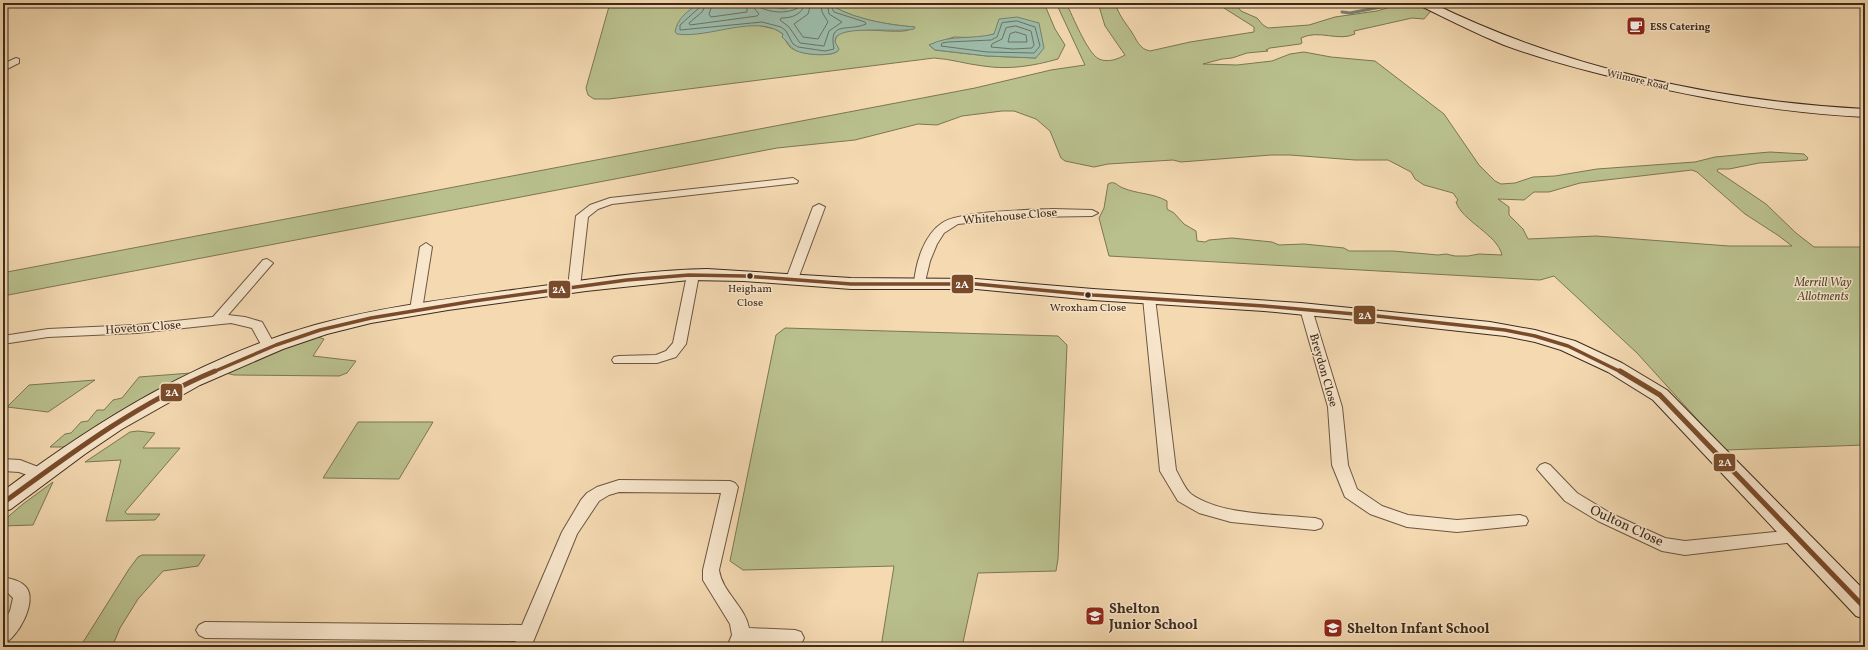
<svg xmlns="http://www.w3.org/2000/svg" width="1868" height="650" viewBox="0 0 1868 650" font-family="Vollkorn,serif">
  <rect width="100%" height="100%" fill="#f4d9b1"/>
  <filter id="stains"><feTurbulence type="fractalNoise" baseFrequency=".005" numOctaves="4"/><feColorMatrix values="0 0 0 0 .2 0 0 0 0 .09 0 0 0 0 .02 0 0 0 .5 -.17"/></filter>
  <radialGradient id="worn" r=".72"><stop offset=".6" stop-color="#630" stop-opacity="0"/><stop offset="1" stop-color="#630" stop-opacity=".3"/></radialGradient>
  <g fill="#b9c08d" stroke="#7c7654" fill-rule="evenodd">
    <path d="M610 3H700L698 4 757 25 775 29 783 34V37C786 40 787 44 790 47 797 54 830 58 838 51L835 43 836 37C848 24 885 33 903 31 907 31 911 29 914 27 889 25 859 20 836 8L837 3H1044L1055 29 1065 45 1058 59C1033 66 1009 70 983 66 966 64 951 59 934 58L609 99H594L588 95 586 88ZM994 34 1036 58 987 56 935 50 929 45 954 37 980 38Z"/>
    <path d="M1056 3H1066C1073 16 1087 53 1099 59 1108 63 1118 59 1125 55L1105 26 1098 3H1115C1119 15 1124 21 1131 31 1137 40 1139 49 1150 51L1190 42 1254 32V27L1216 3H1230L1237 6 1241 11 1257 18 1263 25 1268 28 1309 25 1335 17 1377 11 1390 7 1420 6 1431 11 1424 19 1412 18 1354 31 1355 34C1338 42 1319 29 1301 38L1302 43 1300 44 1270 48 1266 50 1268 51 1247 53 1232 58 1222 59 1203 64 1237 65 1272 61 1290 54 1304 52 1331 57 1375 61 1444 114 1479 165 1495 181 1501 184 1515 183 1533 177 1555 176 1597 169 1695 162 1715 157 1747 154 1770 152 1804 154 1808 158 1807 160 1759 163 1729 169H1718L1717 171 1766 204 1796 233 1814 247H1865V445L1725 450 1637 353 1554 276 1540 280 1109 256 1099 218 1104 208 1108 184C1115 180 1117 186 1123 188 1137 194 1153 193 1167 201V209L1174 213 1184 224 1196 231 1197 241 1205 242 1209 240 1232 238 1272 242 1279 245 1304 244 1344 248 1349 251H1393L1438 255 1446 254 1455 256H1468L1479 254 1502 255C1497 234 1462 221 1456 202L1458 200 1453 193 1424 185 1415 179 1411 172 1388 160H1355L1290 155H1271L1181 162 1173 160 1108 164 1094 167 1065 161 1061 158 1050 131 1036 119 1014 111H1002L962 116 937 125 918 124 855 140 777 148 3 296V278L7 272 975 88 1051 70 1085 65ZM1692 170 1697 172 1745 214 1779 236 1792 246H1729L1596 236 1528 239 1523 229 1509 215V207L1498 199 1524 200 1534 192H1549L1580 183Z"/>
    <polygon points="785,328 1058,336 1067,345 1058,559 1056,571 978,573 962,647 881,647 894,566 743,570 730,561 776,335"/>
    <polygon points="318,337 324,339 313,356 356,361 347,373 339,376 234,375 222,372 246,361"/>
    <polygon points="191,373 138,401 67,447 50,447 65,434 71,433 81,422 88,421 97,410 104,410 113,400 122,398 139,377"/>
    <polygon points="95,380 48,412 7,407 29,385"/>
    <polygon points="358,422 433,422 399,479 323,478"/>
    <polygon points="138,431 155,433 143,448 180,448 125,512 127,514 160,514 155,520 106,521 121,460 85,462 130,432"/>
    <polygon points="53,482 33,525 3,526 3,521 23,504"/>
    <polygon points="142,555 205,555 198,566 163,571 138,599 120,628 112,647 80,647 129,569 138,557"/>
  </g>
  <g fill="#9cbaa8" stroke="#768170">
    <path d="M700 3H758L766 6 785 9 799 3H837L836 8C859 20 890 25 915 27L914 29C896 33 847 25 836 37L835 42 839 49 838 51C831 57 803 55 795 50 790 47 787 41 782 37L783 34C757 13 709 39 677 34L675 32C677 18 689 10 700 3Z"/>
    <path d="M1017 17 1039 23 1044 48 1036 58 987 56 935 50 929 45C951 34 971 40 994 34L999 19Z"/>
  </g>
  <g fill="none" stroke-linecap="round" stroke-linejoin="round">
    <g stroke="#6d7262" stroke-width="1">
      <path d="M702 3 700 7 680 25V30L762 22 781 27 786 31 793 44 798 47 825 51 834 49C828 20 848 32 866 24L865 22 834 12 832 8 833 3"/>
      <polyline points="707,3 702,12 689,23 690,25 757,16 759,14 754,8 753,3"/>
      <polyline points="713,3 709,14 711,17 747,12 747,3"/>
      <path d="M758 3 759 7C772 13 785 14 798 8L800 3"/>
      <path d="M805 3C802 15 792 18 781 18L780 20 789 27 800 43 824 46 829 31 842 22 829 14 827 3"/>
      <polyline points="811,3 808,14 794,24 803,37 818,39 828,22 822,12 821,3"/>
      <polygon points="1017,21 1035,27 1040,46 1034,53 987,52 941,46 942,43 948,42 991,40 997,37 1002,23"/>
      <polygon points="1016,26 1031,31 1034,45 1032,48 1013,49 991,47 992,44 1002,39 1006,28"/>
      <polygon points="1016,32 1026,35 1027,42 1008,42 1010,34"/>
    </g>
    <g stroke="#768170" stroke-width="3">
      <polyline points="1309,3 1314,5"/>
      <polyline points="1342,12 1350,13 1401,3"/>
    </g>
    <defs>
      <g id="street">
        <polygon points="16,58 19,59 19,63 3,71 3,64"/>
        <polygon points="793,178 798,181 797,183 612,204 598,209 588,217 580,287 578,290 570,290 568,287 576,216 590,205 610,198"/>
        <polygon points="819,204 825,207 798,279 796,282 788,282 786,279 813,207"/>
        <path d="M1052 209 1092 210 1098 213 1092 216 1026 217 958 224 944 233 937 244 930 261 924 286H916L914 283C916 262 924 235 942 223 960 211 1028 210 1052 209Z"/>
        <polygon points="426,243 432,247 422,310 421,313 411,313 410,310 420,247"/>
        <polygon points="267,259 273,263 228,315 245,317 262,322 276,347 274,350 264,350 252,328 231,323 137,333 48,337 3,344 3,336 48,329 137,325 213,317 263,260"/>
        <polygon points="693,271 699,275 686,344 676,357 657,363 614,363 612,360 614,357 619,356 656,355 666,351 673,343 687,275"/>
        <path d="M1149 294 1153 295 1155 298 1176 470C1180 477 1185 489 1191 494 1222 516 1278 514 1315 518L1321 520 1323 524 1321 528 1315 530 1231 522 1199 513 1178 501 1160 471 1143 298 1145 295Z"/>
        <polygon points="1306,305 1311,306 1312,309 1342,407 1348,465 1357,489 1382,506 1408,515 1457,520 1520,515 1526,517 1528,521 1526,525 1457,532 1407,527 1370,514 1345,497 1332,465 1328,407 1300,309 1301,306"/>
        <polygon points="3,459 20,460 46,470 49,474 46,478 41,480 19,472 3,471"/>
        <polygon points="1545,463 1550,465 1577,493 1610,513 1665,538 1685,541 1795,530 1801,531 1803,536 1801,541 1795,542 1685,555 1662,551 1598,521 1565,501 1537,469 1540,465"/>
        <path d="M619 480 730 481 735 483 738 487 719 570C722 592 745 606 749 628L795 630 801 632 804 638 801 644 795 646 747 643 745 647H727L732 635 730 624 706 585 703 580V570L721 493 619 492 609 495 599 501 577 534 531 647H513L516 641 205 638 199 635 196 630 199 625 205 622 522 625 562 532 581 500 587 493 597 487Z"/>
        <path d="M3 577C11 579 20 580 26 587 38 601 18 638 3 644V622L10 611 13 598 8 593 3 591Z"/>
      </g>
      <g id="secondary">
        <path d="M1417 3H1432C1566 69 1717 101 1865 109V117C1785 113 1707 100 1629 81 1587 71 1545 60 1504 45 1475 33 1447 19 1419 5Z"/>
        <path d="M707 269 851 278 976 279 1093 289 1301 303 1490 322 1535 330 1575 341 1622 363 1667 390 1865 591V619L1856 616 1653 400 1608 372 1561 350 1535 342 1505 336 1377 322 1264 311 1093 300 976 289H851L744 281 689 280 586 291 448 310 371 323 327 334 283 349 200 385 122 429 85 454 11 509 3 512V491C98 420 200 357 315 325 384 306 456 298 527 288 587 280 647 270 707 269Z"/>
      </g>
    </defs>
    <use href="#street" stroke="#6c5640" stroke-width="2"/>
    <use href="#secondary" stroke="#3e2b1b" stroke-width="2"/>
    <use href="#street" fill="#f8e6cc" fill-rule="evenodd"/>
    <use href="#secondary" fill="#f8e6cc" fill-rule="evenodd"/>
    <defs>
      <polyline id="bus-1-far1" points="213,372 276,345 320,330 371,318 474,301 627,280 689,275 744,276 851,284 976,284 1093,295 1264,306 1377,316 1505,330 1535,336 1568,346 1621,372"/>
      <g id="bus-1">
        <polyline points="1620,371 1660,395 1865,608"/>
        <path d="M3 503C70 454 138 403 215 371"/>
      </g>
    </defs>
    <use href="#bus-1-far1" stroke="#f8e6cc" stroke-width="6"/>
    <use href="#bus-1" stroke="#f8e6cc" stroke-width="8"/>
    <use href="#bus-1-far1" stroke="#7a4b2a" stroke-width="3.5"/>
    <use href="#bus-1" stroke="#7a4b2a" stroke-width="5"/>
  </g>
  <defs>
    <symbol id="cafe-square" viewBox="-11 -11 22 22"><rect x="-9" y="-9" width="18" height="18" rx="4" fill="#8f2418" stroke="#f8e6cc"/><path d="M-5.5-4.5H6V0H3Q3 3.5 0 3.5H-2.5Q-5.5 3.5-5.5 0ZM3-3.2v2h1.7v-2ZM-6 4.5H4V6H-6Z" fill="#fff"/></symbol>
    <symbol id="school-square" viewBox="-11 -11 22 22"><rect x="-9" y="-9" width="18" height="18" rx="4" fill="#8f2418" stroke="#f8e6cc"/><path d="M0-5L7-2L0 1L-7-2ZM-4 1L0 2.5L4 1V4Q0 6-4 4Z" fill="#fff"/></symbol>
  </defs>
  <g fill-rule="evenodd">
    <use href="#cafe-square" x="1625" y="15" width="22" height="22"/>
    <use href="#school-square" x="1084" y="605" width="22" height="22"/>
    <use href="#school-square" x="1322" y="617" width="22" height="22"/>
  </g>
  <g fill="#3e2b1b" stroke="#f8e6cc" stroke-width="1.5">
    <circle cx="750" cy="276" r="3.5"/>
    <circle cx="1088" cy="295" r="3.5"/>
  </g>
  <g text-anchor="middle" stroke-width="3" stroke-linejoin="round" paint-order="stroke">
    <g font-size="10" font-weight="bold" fill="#3e2b1b" stroke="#f8e6cc" text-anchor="start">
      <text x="1650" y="30">ESS Catering</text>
    </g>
    <g font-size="10" fill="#3e2b1b" stroke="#f8e6cc">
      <text transform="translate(1638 79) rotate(13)" y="4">Wilmore Road</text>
    </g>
    <g font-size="11" fill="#3e2b1b" stroke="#f8e6cc">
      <text x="750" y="292">Heigham<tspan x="750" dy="14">Close</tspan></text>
      <text x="1088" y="311">Wroxham Close</text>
    </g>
    <g font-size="12" fill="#3e2b1b" stroke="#f8e6cc">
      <text transform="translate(1010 216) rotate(-5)" y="4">Whitehouse Close</text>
      <text transform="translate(143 327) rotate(-4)" y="4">Hoveton Close</text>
      <text transform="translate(1324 370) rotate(74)" y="4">Breydon Close</text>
    </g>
    <g font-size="12" font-style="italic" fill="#574932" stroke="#f8e6cc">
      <text x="1823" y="286">Merrill Way<tspan x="1823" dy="14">Allotments</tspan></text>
    </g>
    <g font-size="14" fill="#3e2b1b" stroke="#f8e6cc">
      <text transform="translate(1627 525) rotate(25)" y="5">Oulton Close</text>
    </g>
    <g font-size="14" font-weight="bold" fill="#3e2b1b" stroke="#f8e6cc" text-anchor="start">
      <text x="1109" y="613">Shelton<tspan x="1109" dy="16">Junior School</tspan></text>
      <text x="1347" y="633">Shelton Infant School</text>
    </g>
  </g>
  <g stroke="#f8e6cc" stroke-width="1.5">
    <rect x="951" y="274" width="23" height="20" rx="4" fill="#7a4b2a"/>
    <rect x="548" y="280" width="23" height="19" rx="4" fill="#7a4b2a"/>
    <rect x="1353" y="305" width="23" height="20" rx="4" fill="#7a4b2a"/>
    <rect x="160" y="383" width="23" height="19" rx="4" fill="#7a4b2a"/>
    <rect x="1713" y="453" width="23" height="19" rx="4" fill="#7a4b2a"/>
  </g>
  <g font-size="11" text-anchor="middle" font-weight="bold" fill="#fff">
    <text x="962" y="288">2A</text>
    <text x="559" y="293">2A</text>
    <text x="1365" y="319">2A</text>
    <text x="172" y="396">2A</text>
    <text x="1725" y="466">2A</text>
  </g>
  <rect width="1868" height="650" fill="none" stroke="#f4d9b1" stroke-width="16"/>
  <rect x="4" y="4" width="1860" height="642" fill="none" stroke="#3e2b1b" stroke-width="2"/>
  <rect x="8" y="8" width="1852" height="634" fill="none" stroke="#3e2b1b"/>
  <rect width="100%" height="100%" filter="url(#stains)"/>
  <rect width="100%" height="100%" fill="url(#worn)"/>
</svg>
